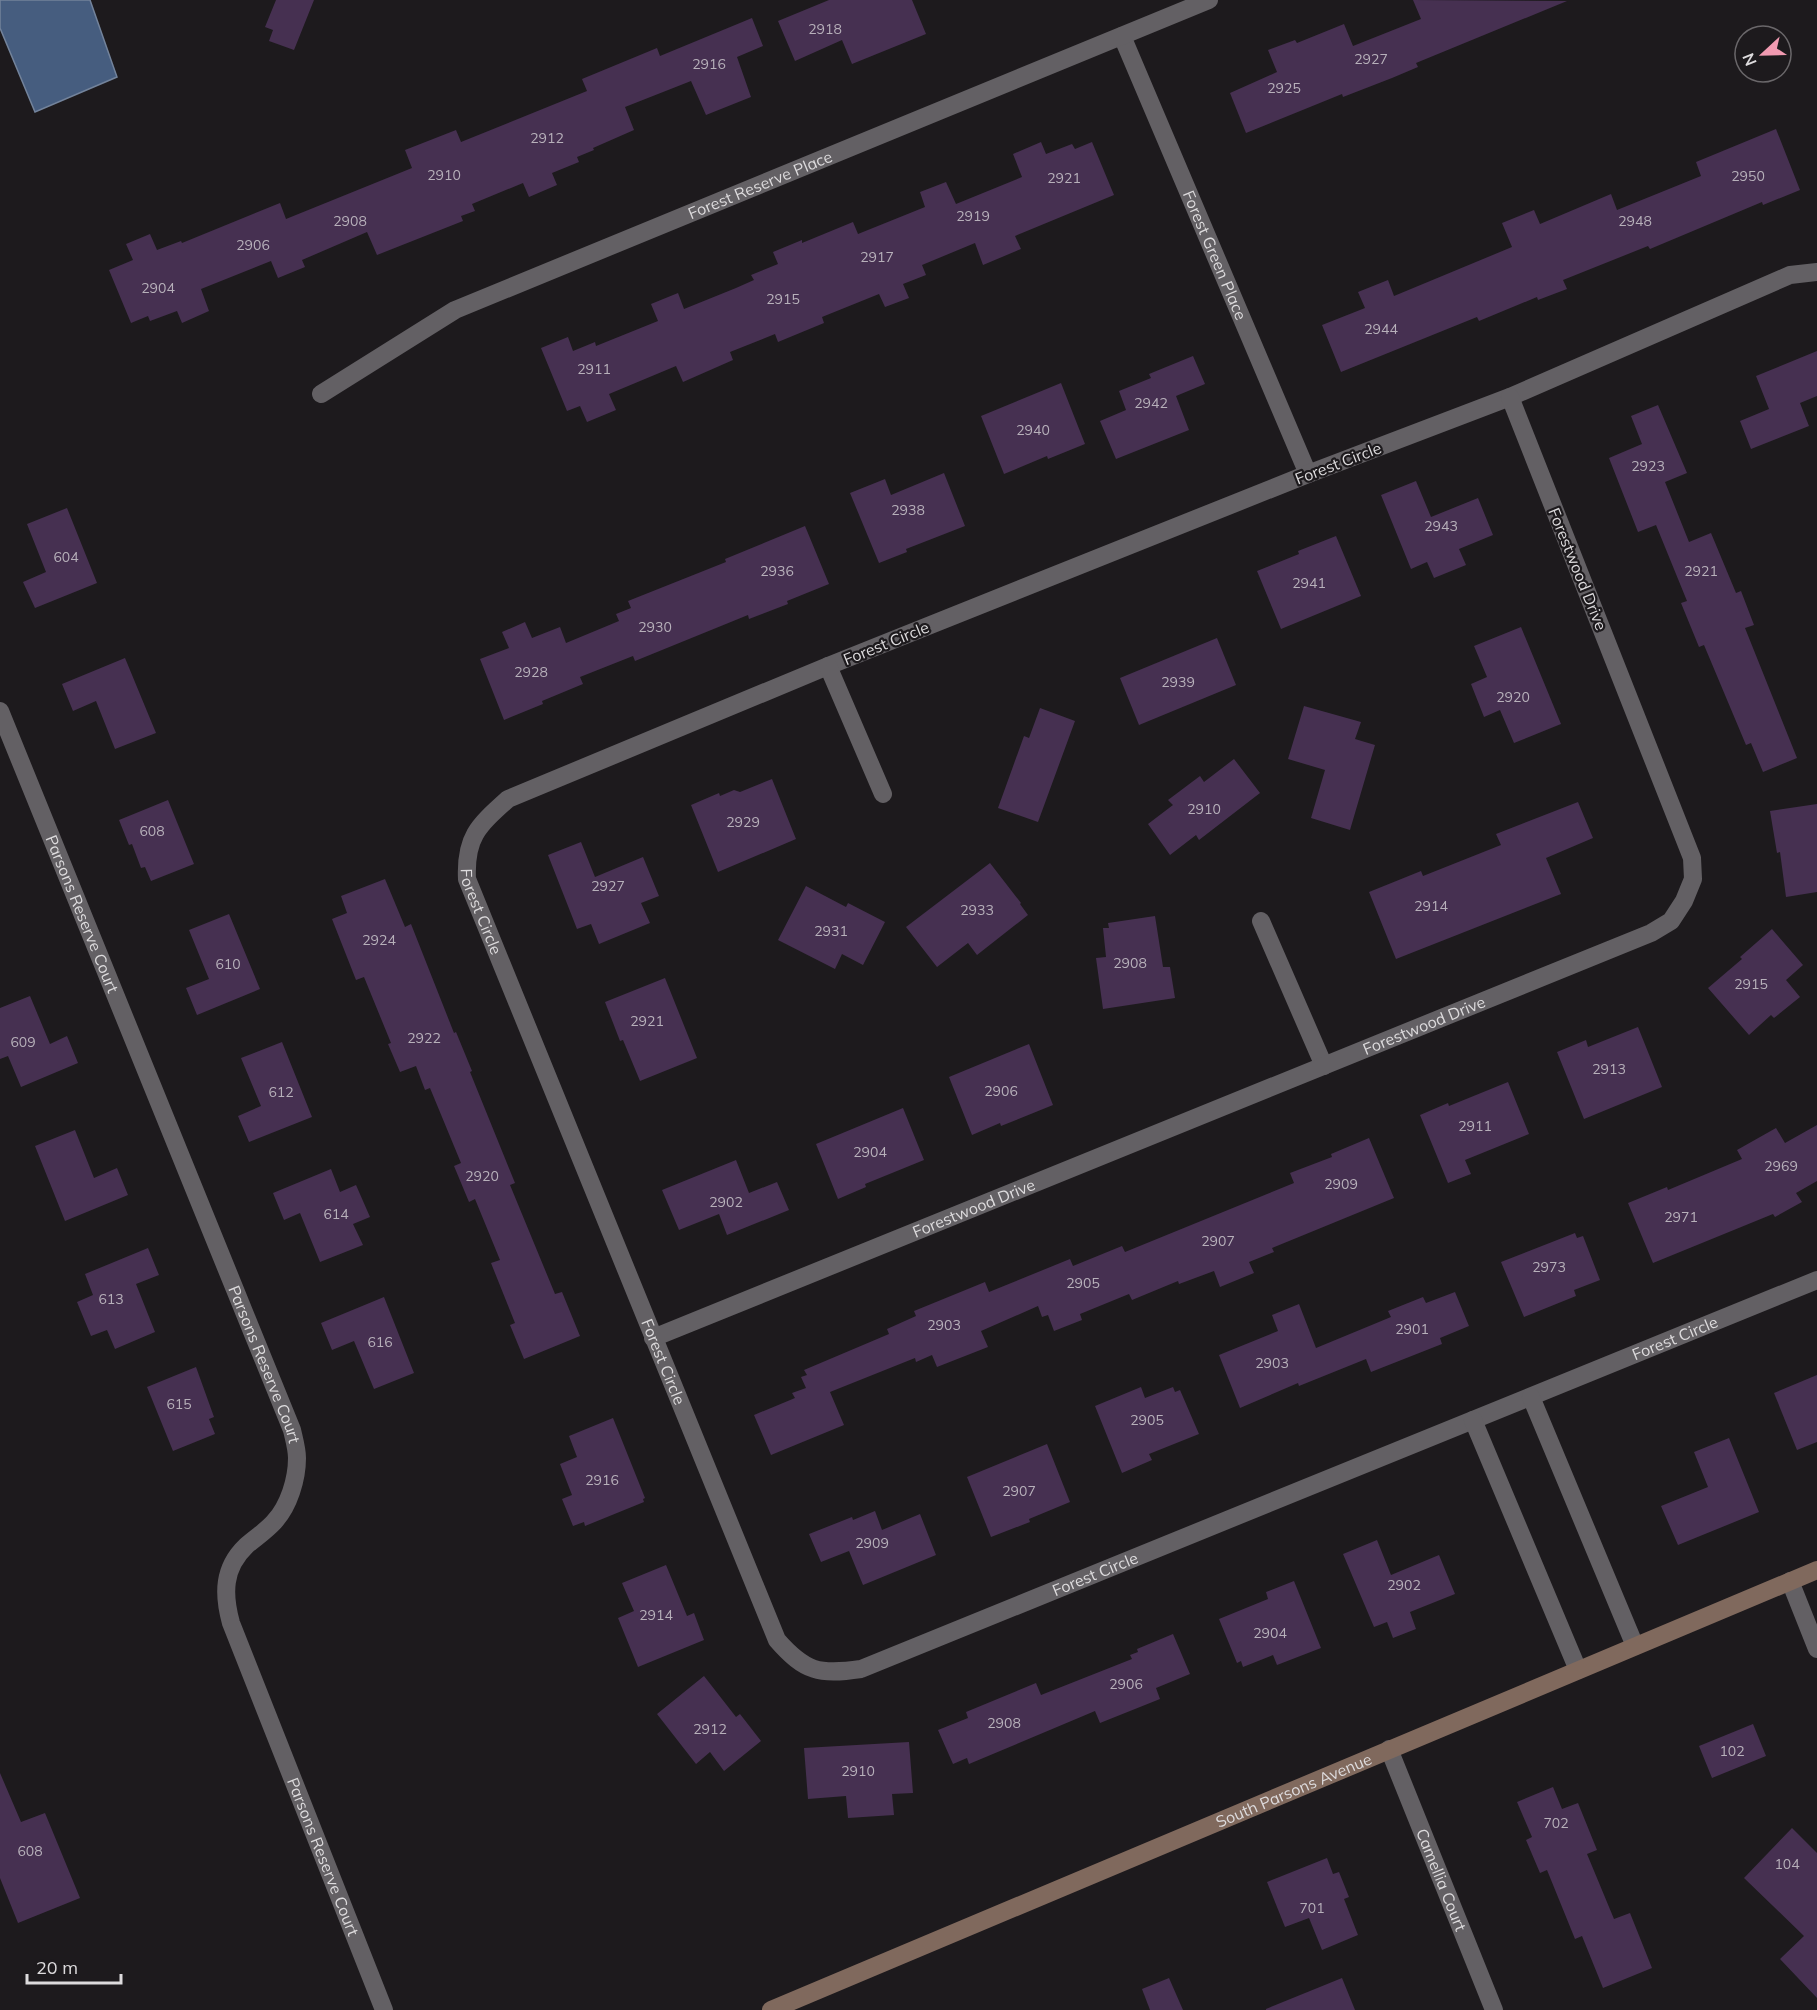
<svg xmlns="http://www.w3.org/2000/svg" width="1817" height="2010" viewBox="0 0 1817 2010" font-family="Mulish,sans-serif">
  <rect width="100%" height="100%" fill="#1d1a1d"/>
  <polygon fill="#465d7f" stroke="#73839b" stroke-width="1.5" points="0,0 90,0 117,77 35,112 0,28"/>
  <g fill="#463051">
    <polygon points="276,0 314,0 294,50 269,41 273,30 265,27"/>
    <polygon points="829,0 912,0 926,34 852,64 842,40 795,61 778,21"/>
    <polygon points="1413,0 1567,1 1416,63 1418,67 1392,78 1343,97 1342,94 1246,133 1230,93 1277,72 1268,50 1295,40 1297,43 1344,24 1353,46 1421,19"/>
    <polygon points="752,18 763,46 737,57 751,97 706,115 691,81 625,107 634,130 593,148 594,150 577,157 579,162 552,173 557,185 529,197 523,183 472,204 475,211 461,216 463,221 377,255 367,232 302,260 305,267 278,278 271,261 201,289 209,311 182,323 177,311 150,321 148,316 131,323 109,270 133,260 126,244 150,234 157,250 181,241 182,243 280,203 286,219 412,168 405,150 456,130 461,142 587,91 582,79 657,48 660,56"/>
    <polygon points="1776,129 1800,190 1763,205 1762,202 1650,249 1648,246 1563,280 1567,289 1538,300 1537,297 1479,321 1477,317 1341,372 1322,325 1365,308 1358,292 1388,280 1394,296 1512,247 1502,223 1534,210 1540,224 1611,194 1617,210 1701,176 1696,162"/>
    <polygon points="1041,142 1046,154 1072,144 1075,149 1092,142 1114,195 1015,236 1021,249 983,265 975,243 922,265 926,275 903,284 909,298 885,307 879,294 822,317 824,323 778,342 775,334 730,352 733,360 683,382 676,366 609,394 616,410 587,422 580,406 567,411 541,348 568,337 573,351 595,342 596,346 658,321 651,304 678,293 684,309 736,288 754,280 751,275 778,264 773,252 802,240 802,243 853,222 858,234 925,207 920,192 946,182 956,204 1022,177 1013,154"/>
    <polygon points="1817,351 1817,396 1800,403 1809,426 1751,449 1740,421 1769,409 1756,376"/>
    <polygon points="1193,356 1205,384 1176,396 1189,430 1116,459 1100,421 1126,410 1119,391 1151,378 1149,374"/>
    <polygon points="1061,383 1085,444 1048,459 1047,456 1004,474 981,416"/>
    <polygon points="1658,405 1687,473 1665,482 1689,542 1711,533 1736,593 1741,591 1754,625 1745,628 1797,758 1763,772 1751,743 1746,745 1704,645 1699,647 1681,603 1687,601 1656,525 1638,532 1609,458 1642,444 1631,416"/>
    <polygon points="944,473 965,526 906,549 907,552 879,563 850,493 885,479 891,495"/>
    <polygon points="1416,481 1431,517 1478,498 1493,535 1459,549 1466,565 1434,578 1427,562 1411,569 1381,495"/>
    <polygon points="67,508 97,583 35,608 23,582 46,572 27,524"/>
    <polygon points="805,526 829,584 787,601 788,604 749,619 748,615 635,661 633,656 580,677 583,684 542,701 543,704 504,720 480,659 509,648 502,632 525,622 532,638 560,627 566,643 619,621 616,614 631,608 628,601 726,562 725,559"/>
    <polygon points="1336,536 1361,596 1281,629 1257,571 1299,554 1298,551"/>
    <polygon points="1521,627 1561,724 1514,743 1500,710 1484,717 1471,684 1487,677 1474,646"/>
    <polygon points="1217,638 1236,685 1139,725 1120,678"/>
    <polygon points="125,658 156,733 115,749 96,701 73,711 62,684"/>
    <polygon points="1304,706 1361,722 1355,739 1375,745 1350,830 1311,818 1325,770 1288,759"/>
    <polygon points="1040,708 1075,721 1038,822 998,808 1024,736 1029,738"/>
    <polygon points="1234,759 1260,793 1199,840 1196,835 1170,855 1148,824 1173,805 1168,800 1200,776 1204,782"/>
    <polygon points="772,779 796,839 718,872 691,805 719,793 720,796 734,790 740,792"/>
    <polygon points="168,800 194,864 151,881 145,867 141,868 132,844 129,845 119,820"/>
    <polygon points="1578,802 1593,838 1546,858 1561,894 1396,959 1369,892 1421,871 1423,876 1501,845 1496,834"/>
    <polygon points="1817,804 1817,892 1786,897 1780,852 1777,853 1770,811"/>
    <polygon points="581,842 595,877 643,857 659,896 641,903 650,923 599,944 591,924 577,929 548,855"/>
    <polygon points="990,863 1021,903 1020,904 1028,915 977,955 968,943 937,967 906,927"/>
    <polygon points="385,879 405,927 411,924 454,1033 456,1032 472,1071 470,1072 515,1183 510,1185 555,1294 562,1292 580,1336 524,1359 510,1325 515,1323 491,1263 500,1260 475,1199 469,1202 454,1166 461,1163 430,1088 425,1090 416,1066 400,1072 388,1044 391,1043 364,977 356,980 332,919 347,913 341,896"/>
    <polygon points="806,886 846,907 848,903 885,922 863,965 842,954 835,969 778,940"/>
    <polygon points="229,914 260,989 197,1015 186,988 209,979 189,930"/>
    <polygon points="1155,916 1163,967 1170,967 1175,998 1103,1009 1096,958 1106,957 1103,928 1109,928 1108,923"/>
    <polygon points="1772,929 1803,965 1786,980 1800,997 1774,1018 1771,1015 1749,1035 1708,988 1742,959 1740,957"/>
    <polygon points="665,978 697,1058 640,1081 623,1040 620,1041 605,1002"/>
    <polygon points="30,996 50,1044 67,1036 78,1063 21,1087 8,1056 0,1059 0,1008"/>
    <polygon points="1638,1027 1662,1087 1584,1119 1557,1052 1586,1040 1588,1047"/>
    <polygon points="282,1042 312,1117 249,1142 238,1116 261,1106 241,1058"/>
    <polygon points="1029,1044 1053,1105 1001,1126 1000,1123 972,1135 949,1077"/>
    <polygon points="1508,1082 1529,1134 1465,1160 1471,1174 1448,1183 1420,1115 1448,1103 1449,1106"/>
    <polygon points="903,1108 924,1160 865,1184 866,1187 838,1199 816,1144"/>
    <polygon points="1817,1125 1817,1181 1796,1193 1802,1202 1775,1217 1773,1214 1653,1263 1628,1203 1667,1187 1668,1190 1742,1159 1737,1150 1776,1128 1785,1143"/>
    <polygon points="75,1130 94,1178 117,1168 128,1195 65,1221 35,1146"/>
    <polygon points="1369,1138 1394,1198 1272,1248 1274,1252 1249,1262 1254,1273 1220,1287 1214,1271 1179,1284 1178,1281 1132,1300 1129,1294 1080,1314 1082,1320 1054,1331 1048,1315 1042,1317 1038,1306 981,1331 988,1347 937,1367 932,1355 916,1362 915,1358 830,1392 844,1425 771,1455 754,1415 795,1398 792,1393 806,1388 801,1377 807,1375 804,1370 889,1334 887,1329 916,1316 914,1311 985,1282 989,1292 1070,1259 1073,1266 1122,1246 1125,1252 1294,1183 1290,1173 1332,1157 1331,1154"/>
    <polygon points="736,1160 749,1193 777,1182 789,1210 727,1235 719,1214 679,1230 662,1190"/>
    <polygon points="331,1169 340,1192 356,1185 370,1217 353,1224 363,1245 320,1262 300,1213 284,1220 273,1193"/>
    <polygon points="1575,1233 1577,1238 1583,1236 1600,1280 1574,1290 1576,1296 1524,1317 1501,1262"/>
    <polygon points="148,1248 159,1275 136,1284 155,1332 115,1349 107,1330 91,1336 77,1302 93,1295 85,1274"/>
    <polygon points="1455,1292 1469,1326 1440,1338 1442,1344 1371,1372 1366,1359 1299,1386 1298,1383 1240,1408 1219,1355 1278,1331 1272,1315 1299,1304 1316,1348 1391,1317 1388,1311 1423,1297 1426,1303"/>
    <polygon points="384,1297 414,1373 374,1389 354,1341 332,1350 321,1323"/>
    <polygon points="196,1367 214,1417 209,1419 215,1434 173,1451 147,1387"/>
    <polygon points="1817,1375 1817,1442 1797,1450 1774,1393"/>
    <polygon points="1141,1387 1145,1398 1173,1387 1175,1392 1180,1390 1199,1434 1149,1454 1152,1460 1122,1473 1095,1406"/>
    <polygon points="613,1418 645,1498 643,1499 644,1502 585,1526 584,1522 573,1526 562,1499 572,1495 560,1464 577,1457 569,1436"/>
    <polygon points="1729,1438 1759,1512 1678,1545 1661,1506 1708,1487 1694,1452"/>
    <polygon points="1047,1444 1070,1502 1029,1519 1030,1522 991,1537 967,1477"/>
    <polygon points="875,1511 882,1530 920,1514 936,1555 863,1585 849,1551 821,1562 809,1534 852,1517 853,1520"/>
    <polygon points="1377,1540 1391,1575 1439,1555 1455,1594 1410,1612 1416,1629 1393,1638 1387,1622 1374,1627 1343,1554"/>
    <polygon points="666,1565 687,1616 694,1613 704,1640 638,1667 618,1618 634,1611 622,1583"/>
    <polygon points="1294,1581 1321,1648 1277,1665 1273,1655 1243,1667 1241,1661 1237,1663 1219,1619 1268,1599 1266,1592"/>
    <polygon points="1173,1634 1190,1674 1156,1688 1160,1699 1100,1723 1095,1711 969,1764 967,1758 953,1764 938,1730 968,1718 966,1712 1036,1683 1041,1695 1132,1659 1130,1655 1138,1652 1137,1649"/>
    <polygon points="704,1676 736,1717 740,1714 761,1741 724,1771 710,1752 696,1764 657,1714"/>
    <polygon points="1753,1724 1766,1756 1712,1778 1699,1746"/>
    <polygon points="909,1742 913,1793 892,1794 894,1815 848,1818 846,1796 808,1799 804,1748"/>
    <polygon points="0,1773 21,1822 45,1813 80,1898 18,1923 0,1878"/>
    <polygon points="1553,1787 1562,1809 1578,1803 1597,1850 1587,1854 1614,1919 1630,1913 1652,1968 1603,1988 1582,1936 1575,1939 1547,1870 1540,1873 1526,1840 1532,1837 1517,1802"/>
    <polygon points="1792,1828 1817,1853 1817,1998 1780,1959 1804,1936 1744,1878"/>
    <polygon points="1327,1858 1333,1874 1339,1872 1349,1897 1344,1899 1358,1935 1322,1950 1309,1918 1285,1927 1267,1882"/>
    <polygon points="1169,1978 1183,2010 1150,2010 1142,1989"/>
    <polygon points="1342,1978 1355,2010 1266,2010 1266,2009"/>
  </g>
  <g fill="none" stroke-linecap="round" stroke-linejoin="round">
    <g stroke="#636064" stroke-width="18">
      <path id="s1" d="M1122 36 1308 474"/>
      <path id="s2" d="M1817 272 1790 275 1510 397 1308 474 828 666 508 799C478 826 465 837 467 879L777 1640C805 1672 819 1675 861 1669L1817 1280"/>
      <path id="s3" d="M321 394 455 310 1209 0"/>
      <polyline points="828,666 883,794"/>
      <path id="s4" d="M0 711 292 1430C294 1439 297 1449 297 1458 297 1479 289 1506 274 1522 266 1531 255 1538 246 1546 223 1568 223 1594 231 1623L384 2010"/>
      <polyline points="1261,921 1324,1066"/>
      <path id="s5" d="M653 1338 1651 933 1671 921 1684 901 1693 879 1692 858 1510 397"/>
      <polyline points="1531,1397 1635,1646"/>
      <polyline points="1473,1420 1578,1670"/>
      <polyline points="1790,1581 1817,1649"/>
      <path id="s6" d="M1389 1749 1494 2010"/>
    </g>
    <path stroke="#80695d" stroke-width="18" id="s7" d="M771 2010 1817 1570"/>
  </g>
  <g text-anchor="middle" stroke-width="4.5" stroke-linejoin="round" paint-order="stroke">
    <g font-size="14" fill="#b7b0ba">
      <text x="825" y="34">2918</text>
      <text x="1371" y="64">2927</text>
      <text x="709" y="69">2916</text>
      <text x="1284" y="93">2925</text>
      <text x="547" y="143">2912</text>
      <text x="444" y="180">2910</text>
      <text x="1748" y="181">2950</text>
      <text x="1064" y="183">2921</text>
      <text x="973" y="221">2919</text>
      <text x="350" y="226">2908</text>
      <text x="1635" y="226">2948</text>
      <text x="253" y="250">2906</text>
      <text x="877" y="262">2917</text>
      <text x="158" y="293">2904</text>
      <text x="783" y="304">2915</text>
      <text x="1381" y="334">2944</text>
      <text x="594" y="374">2911</text>
      <text x="1151" y="408">2942</text>
      <text x="1033" y="435">2940</text>
      <text x="1648" y="471">2923</text>
      <text x="908" y="515">2938</text>
      <text x="1441" y="531">2943</text>
      <text x="66" y="562">604</text>
      <text x="777" y="576">2936</text>
      <text x="1701" y="576">2921</text>
      <text x="1309" y="588">2941</text>
      <text x="655" y="632">2930</text>
      <text x="531" y="677">2928</text>
      <text x="1178" y="687">2939</text>
      <text x="1513" y="702">2920</text>
      <text x="1204" y="814">2910</text>
      <text x="743" y="827">2929</text>
      <text x="152" y="836">608</text>
      <text x="608" y="891">2927</text>
      <text x="1431" y="911">2914</text>
      <text x="977" y="915">2933</text>
      <text x="831" y="936">2931</text>
      <text x="379" y="945">2924</text>
      <text x="1130" y="968">2908</text>
      <text x="228" y="969">610</text>
      <text x="1751" y="989">2915</text>
      <text x="647" y="1026">2921</text>
      <text x="424" y="1043">2922</text>
      <text x="23" y="1047">609</text>
      <text x="1609" y="1074">2913</text>
      <text x="1001" y="1096">2906</text>
      <text x="281" y="1097">612</text>
      <text x="1475" y="1131">2911</text>
      <text x="870" y="1157">2904</text>
      <text x="1781" y="1171">2969</text>
      <text x="482" y="1181">2920</text>
      <text x="1341" y="1189">2909</text>
      <text x="726" y="1207">2902</text>
      <text x="336" y="1219">614</text>
      <text x="1681" y="1222">2971</text>
      <text x="1218" y="1246">2907</text>
      <text x="1549" y="1272">2973</text>
      <text x="1083" y="1288">2905</text>
      <text x="111" y="1304">613</text>
      <text x="944" y="1330">2903</text>
      <text x="1412" y="1334">2901</text>
      <text x="380" y="1347">616</text>
      <text x="1272" y="1368">2903</text>
      <text x="179" y="1409">615</text>
      <text x="1147" y="1425">2905</text>
      <text x="602" y="1485">2916</text>
      <text x="1019" y="1496">2907</text>
      <text x="872" y="1548">2909</text>
      <text x="1404" y="1590">2902</text>
      <text x="656" y="1620">2914</text>
      <text x="1270" y="1638">2904</text>
      <text x="1126" y="1689">2906</text>
      <text x="1004" y="1728">2908</text>
      <text x="710" y="1734">2912</text>
      <text x="1732" y="1756">102</text>
      <text x="858" y="1776">2910</text>
      <text x="1556" y="1828">702</text>
      <text x="30" y="1856">608</text>
      <text x="1787" y="1869">104</text>
      <text x="1312" y="1913">701</text>
    </g>
    <g font-size="16" fill="#dddbdd" stroke="#1d1a1d">
      <text dy="6" stroke="none"><textPath href="#s3" startOffset="488">Forest Reserve Place</textPath></text>
      <text dy="6" stroke="none"><textPath href="#s1" startOffset="238">Forest Green Place</textPath></text>
      <text transform="translate(1338 463) rotate(-21)" y="6">Forest Circle</text>
      <text transform="translate(1578 569) rotate(68)" y="6">Forestwood Drive</text>
      <text transform="translate(886 643) rotate(-22)" y="6">Forest Circle</text>
      <text dy="6" stroke="none"><textPath href="#s2" startOffset="1542">Forest Circle</textPath></text>
      <text dy="6" stroke="none"><textPath href="#s4" startOffset="219">Parsons Reserve Court</textPath></text>
      <text dy="6" stroke="none"><textPath href="#s5" startOffset="832">Forestwood Drive</textPath></text>
      <text dy="6" stroke="none"><textPath href="#s5" startOffset="346">Forestwood Drive</textPath></text>
      <text dy="6" stroke="none"><textPath href="#s2" startOffset="3302">Forest Circle</textPath></text>
      <text dy="6" stroke="none"><textPath href="#s2" startOffset="2028">Forest Circle</textPath></text>
      <text dy="6" stroke="none"><textPath href="#s4" startOffset="705">Parsons Reserve Court</textPath></text>
      <text dy="6" stroke="none"><textPath href="#s2" startOffset="2676">Forest Circle</textPath></text>
      <text dy="6" stroke="none"><textPath href="#s7" startOffset="567">South Parsons Avenue</textPath></text>
      <text dy="6" stroke="none"><textPath href="#s4" startOffset="1245">Parsons Reserve Court</textPath></text>
      <text dy="6" stroke="none"><textPath href="#s6" startOffset="141">Camellia Court</textPath></text>
    </g>
  </g>
  <g transform="translate(1763 54) rotate(248)"><circle r="28" fill="#1d1a1d" stroke="#6a676a" stroke-width="1.5"/>
  <path d="M0-4.5L10 22L0 15L-10 22Z" fill="#f19ab1"/>
  <text y="-9" font-size="16" font-weight="bold" text-anchor="middle" fill="#dddbdd">N</text>
  </g>
  <path d="M27 1974v9h94v-9" fill="none" stroke="#dddbdd" stroke-width="3"/>
  <text x="36" y="1974" font-size="18" fill="#dddbdd" stroke="#1d1a1d" stroke-width="4.5" paint-order="stroke">20 m</text>
</svg>
